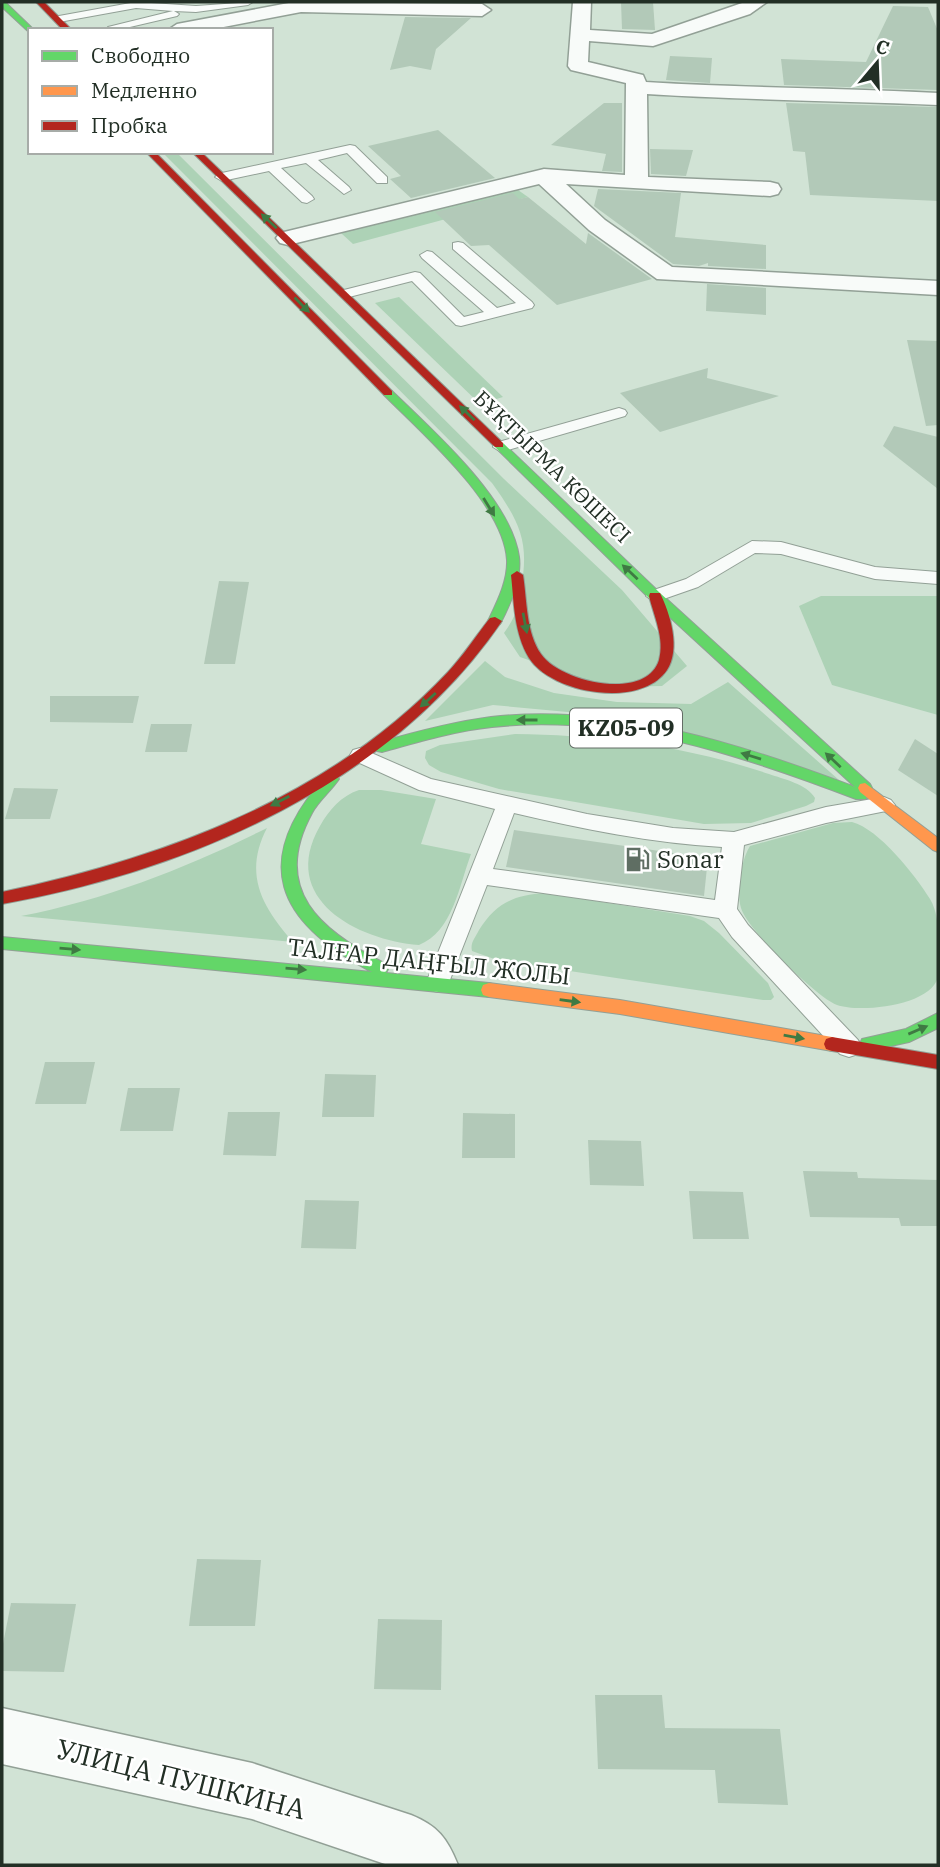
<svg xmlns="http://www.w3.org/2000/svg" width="940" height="1867" viewBox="0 0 940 1867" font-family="'IBM Plex Serif',serif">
  <rect width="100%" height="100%" fill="#d1e3d5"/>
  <g fill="#add2b6">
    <path d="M162 152H176L504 479 622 590 687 666 662 686 606 687 520 657 504 633C516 616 518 609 521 588 530 541 519 521 492 483Z"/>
    <polygon points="518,190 528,197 353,244 341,233"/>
    <polygon points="399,297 503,397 480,404 375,303"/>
    <polygon points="821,596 938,596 938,715 832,685 799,606"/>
    <polygon points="485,661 505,677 554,693 617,702 691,704 728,682 839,780 611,716 493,705 425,721"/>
    <path d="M515 734C602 735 686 746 769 774 783 779 807 784 815 798L814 802 806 806 751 823 704 824 499 789 441 772 429 765 425 758 426 751 440 745Z"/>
    <path d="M359 790H381L436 799 421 844 471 854C459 886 453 931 419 945 357 940 278 899 320 826 329 810 341 796 359 790Z"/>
    <path d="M852 822C879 829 915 875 930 899 940 916 938 936 938 956 938 962 940 971 938 977 931 1006 860 1013 837 1005 817 998 746 928 741 908 736 892 741 860 750 846L833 823Z"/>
    <path d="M267 828C243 874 262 907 293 942L21 916C108 899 188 867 267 828Z"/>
    <path d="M545 893 690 916 704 921 719 933 768 983 774 997 771 1000H763L497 960 472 951C470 943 475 938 479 930 496 903 514 895 545 893Z"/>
  </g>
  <g fill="#b2c9b8">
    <polygon points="621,2 653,2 655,30 622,29"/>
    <polygon points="893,6 928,7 938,31 938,90 784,85 781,59 866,62"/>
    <polygon points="405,17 471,18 436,49 431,70 410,66 390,70"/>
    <polygon points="670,56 712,58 710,83 666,80"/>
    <polygon points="604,103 622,103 622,172 602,171 606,154 551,145"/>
    <polygon points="786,103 938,107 938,201 810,195 805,152 793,151"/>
    <polygon points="438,130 495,178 411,198 390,179 401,176 368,146"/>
    <polygon points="650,149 693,150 686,176 651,174"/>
    <polygon points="598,189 681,193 675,237 766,245 766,269 708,266 708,263 699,266 673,264 594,206"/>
    <polygon points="513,193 519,199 528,197 586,244 588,233 652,279 557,305 489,245 471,246 435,212"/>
    <polygon points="707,284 766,288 766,315 706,311"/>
    <polygon points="907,340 938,341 938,425 926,426"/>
    <polygon points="708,368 707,378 779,396 660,432 620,393"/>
    <polygon points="894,426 938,437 938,489 883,446"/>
    <polygon points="219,581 249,582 235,664 204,664"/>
    <polygon points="50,696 139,696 133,723 50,722"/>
    <polygon points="151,724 192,724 187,752 145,752"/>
    <polygon points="915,739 938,754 938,796 898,770"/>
    <polygon points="14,788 58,789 50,819 5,819"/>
    <polygon points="514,830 708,858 704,896 506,867"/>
    <polygon points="45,1062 95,1062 86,1104 35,1104"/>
    <polygon points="325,1074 376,1075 374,1117 322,1117"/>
    <polygon points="128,1088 180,1088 173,1131 120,1131"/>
    <polygon points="228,1112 280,1112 276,1156 223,1155"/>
    <polygon points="463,1113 515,1114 515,1158 462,1158"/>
    <polygon points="588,1140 641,1141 644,1186 590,1185"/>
    <polygon points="803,1171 857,1172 858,1178 938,1180 938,1226 901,1226 899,1218 810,1217"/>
    <polygon points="689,1191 743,1192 749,1239 693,1239"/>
    <polygon points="305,1200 359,1201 356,1249 301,1248"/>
    <polygon points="197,1559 261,1560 255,1626 189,1626"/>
    <polygon points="11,1603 76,1604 64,1672 2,1671 2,1649"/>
    <polygon points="378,1619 442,1620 441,1690 374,1689"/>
    <polygon points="595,1695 662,1695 665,1728 780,1729 788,1805 718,1803 715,1770 598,1769"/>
  </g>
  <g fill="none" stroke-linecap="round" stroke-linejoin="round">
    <defs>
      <g id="lane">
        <polygon points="136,2 196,6 253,2 248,5 196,12 174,11 179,14 177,16 117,30 108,27 173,11 136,8 59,22 53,19 59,16"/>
        <polygon points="350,145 355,146 387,177 387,183 377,183 347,153 318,160 349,187 351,190 344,194 306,163 281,168 312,196 314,199 307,203 302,202 269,171 222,181 215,177 222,173"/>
        <polygon points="458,242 463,243 532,302 534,305 532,308 461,326 456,325 412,281 345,298 338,294 340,291 415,272 420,273 464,317 484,312 422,258 420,255 427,251 432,252 497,308 516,303 453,249 453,243"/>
        <polygon points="619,408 625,410 627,413 625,416 501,452 493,447 495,443"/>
        <polygon points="752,541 781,542 875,567 938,572 938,584 875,579 781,554 755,553 698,587 655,602 646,596 648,592 686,579"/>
        <path d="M360 748 431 779 587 814 673 828 734 832 826 807 884 797 891 800 895 805 891 810 826 823 744 845 737 909 748 925 858 1040 861 1047 858 1054 849 1057 840 1054 732 937 719 918 487 885 446 990 438 992 430 990 426 983 495 809 419 790 353 760 350 755 353 750ZM514 813C583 829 651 843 722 847L715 900 493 869Z"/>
      </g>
      <g id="street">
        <polygon points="294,2 482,4 491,10 482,16 301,12 208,30 168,30 177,24"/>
        <path d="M573 2H591L590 30 652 34 745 2H767L750 14 653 46 589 41 588 62 643 75 646 82C744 88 841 88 938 93V105C841 101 744 100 647 94L648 177 770 182 778 184 781 189 778 194 770 196 566 184 605 220 672 267 938 281V295L657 279 589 230 539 184 288 245 280 243 276 238 280 233 544 169 625 175 626 83 571 70 568 66Z"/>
        <path d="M2 1708 252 1763 411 1815C438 1826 447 1838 458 1865H388L252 1819 2 1764Z"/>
      </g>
      <g id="fast">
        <polygon points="2,2 5,2 33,29 30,30 30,33 2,7"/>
        <path d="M384 391H392C433 431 511 499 519 557 522 579 510 605 500 624L495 625 488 621C497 602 508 581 507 560 504 504 422 433 384 395Z"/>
        <path d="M499 442 503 443 660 593 870 784 872 788 867 793 866 799H856C741 755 617 713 492 727 454 731 418 742 382 752L377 751 375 747 377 743C415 732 452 722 491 717 615 703 741 744 855 787L650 599 495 447 493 445Z"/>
        <path d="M332 774 339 779C331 791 319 800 312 813 270 890 321 931 386 964L388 969 386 973 489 983 495 985 497 990 495 995 489 997 2 949V937L372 972C276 922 249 861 327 775Z"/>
        <polygon points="938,1013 938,1028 909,1042 868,1051 862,1049 860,1044 862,1039 906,1029"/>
      </g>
      <g id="slow">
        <polygon points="865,783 938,838 938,852 933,850 860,792 858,788 860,784"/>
        <polygon points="489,983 620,1000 832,1037 838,1039 840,1044 838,1049 832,1051 620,1014 489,997 483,995 481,990 483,985"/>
      </g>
      <g id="jam">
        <polygon points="36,2 44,2 72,30 63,30"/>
        <polygon points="146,152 155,152 392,391 392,395 384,395"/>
        <polygon points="192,152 201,152 503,443 503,447 495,447"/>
        <path d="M517 571 523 575C527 600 526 633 541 654 560 682 646 702 659 660 665 639 654 616 649 596L650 593H660C670 613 681 649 667 670 641 709 552 694 529 658 514 633 514 603 511 575Z"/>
        <path d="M495 617 502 621C391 784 190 870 2 904V892C164 858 331 797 448 672 463 656 476 636 490 618Z"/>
        <polygon points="832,1037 938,1055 938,1069 832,1051 826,1049 824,1044 826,1039"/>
      </g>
    </defs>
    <use href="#lane" stroke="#92a096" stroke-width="2"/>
    <use href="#street" stroke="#92a096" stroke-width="3"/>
    <use href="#fast" stroke="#92a096" stroke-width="2"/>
    <use href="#slow" stroke="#92a096" stroke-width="2"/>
    <use href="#jam" stroke="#92a096" stroke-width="2"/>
    <use href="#lane" fill="#f8fbf9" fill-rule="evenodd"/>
    <use href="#street" fill="#f8fbf9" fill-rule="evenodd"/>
    <use href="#fast" fill="#63d668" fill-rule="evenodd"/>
    <use href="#slow" fill="#ff974d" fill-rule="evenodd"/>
    <use href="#jam" fill="#b3261e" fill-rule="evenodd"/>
  </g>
  <defs><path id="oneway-solid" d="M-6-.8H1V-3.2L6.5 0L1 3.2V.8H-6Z" transform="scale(1.75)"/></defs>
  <g fill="#3f7a43">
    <use href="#oneway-solid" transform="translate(269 221) rotate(-137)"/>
    <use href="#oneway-solid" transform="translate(302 305) rotate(45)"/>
    <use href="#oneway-solid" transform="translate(467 413) rotate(-136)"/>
    <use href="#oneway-solid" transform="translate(489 507) rotate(58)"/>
    <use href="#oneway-solid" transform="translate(630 572) rotate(-137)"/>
    <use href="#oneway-solid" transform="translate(525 623) rotate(79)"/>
    <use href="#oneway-solid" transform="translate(428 700) rotate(138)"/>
    <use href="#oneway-solid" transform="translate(527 720) rotate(180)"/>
    <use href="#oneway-solid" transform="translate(751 756) rotate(-163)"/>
    <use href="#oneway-solid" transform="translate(833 760) rotate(-137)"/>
    <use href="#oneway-solid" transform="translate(280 801) rotate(153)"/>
    <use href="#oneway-solid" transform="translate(70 949) rotate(5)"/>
    <use href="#oneway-solid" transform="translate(296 969) rotate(5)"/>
    <use href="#oneway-solid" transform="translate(570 1001) rotate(8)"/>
    <use href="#oneway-solid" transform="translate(918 1030) rotate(-23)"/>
    <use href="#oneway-solid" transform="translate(794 1037) rotate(10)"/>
  </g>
  <defs>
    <symbol id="fuel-bare" viewBox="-9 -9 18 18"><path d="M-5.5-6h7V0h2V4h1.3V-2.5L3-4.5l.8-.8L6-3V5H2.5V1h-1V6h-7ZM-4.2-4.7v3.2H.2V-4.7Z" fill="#5f6e63" stroke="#fff" stroke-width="2.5" paint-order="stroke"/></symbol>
  </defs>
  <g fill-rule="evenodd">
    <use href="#fuel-bare" x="620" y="842" width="35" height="35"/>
  </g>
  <g text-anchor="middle" stroke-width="5" stroke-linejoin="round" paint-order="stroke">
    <g font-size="21" fill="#222f25" stroke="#fff">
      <text transform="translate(552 467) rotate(44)" y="7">БҰҚТЫРМА КӨШЕСІ</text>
    </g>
    <rect fill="#fff" stroke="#646d66" stroke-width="2" x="570" y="708.5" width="112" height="39" rx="5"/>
    <g font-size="23" font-weight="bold" fill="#222f25">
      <text x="626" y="736">KZ05-09</text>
    </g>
    <g font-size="24" fill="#222f25" stroke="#fff" text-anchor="start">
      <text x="657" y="868">Sonar</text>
    </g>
    <g font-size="24" fill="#222f25" stroke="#fff">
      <text transform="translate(429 962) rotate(6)" y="8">ТАЛҒАР ДАҢҒЫЛ ЖОЛЫ</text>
    </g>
    <g font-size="28" fill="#222f25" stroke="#fff">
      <text transform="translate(181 1779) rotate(14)" y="10">УЛИЦА ПУШКИНА</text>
    </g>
  </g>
  <rect width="940" height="1867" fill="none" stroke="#222f25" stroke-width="7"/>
  <rect x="28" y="28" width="245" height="126" fill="#ffffff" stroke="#a7aca8" stroke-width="2"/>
  <rect x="42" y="51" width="35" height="10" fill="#63d668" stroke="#a7aca8" stroke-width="2"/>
  <text x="91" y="63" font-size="21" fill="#222f25">Свободно</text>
  <rect x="42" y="86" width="35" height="10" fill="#ff974d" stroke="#a7aca8" stroke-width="2"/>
  <text x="91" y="98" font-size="21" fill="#222f25">Медленно</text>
  <rect x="42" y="121" width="35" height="10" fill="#b3261e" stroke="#a7aca8" stroke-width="2"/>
  <text x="91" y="133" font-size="21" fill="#222f25">Пробка</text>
  <g transform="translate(877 63) rotate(19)" stroke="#ffffff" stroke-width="5" paint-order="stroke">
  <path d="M0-5L12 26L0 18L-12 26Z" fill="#222f25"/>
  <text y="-10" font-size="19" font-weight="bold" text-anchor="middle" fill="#222f25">С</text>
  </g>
</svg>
